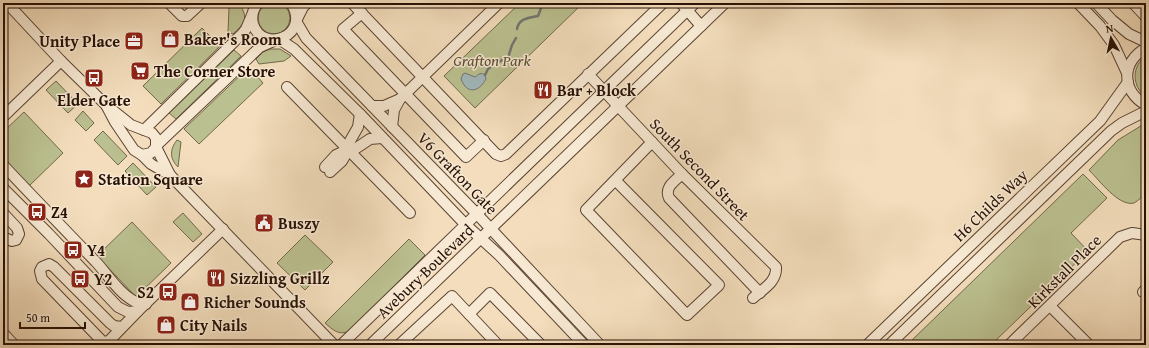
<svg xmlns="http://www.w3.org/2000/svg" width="1149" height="348" viewBox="0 0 1149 348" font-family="'Gentium Book Plus',serif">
  <rect width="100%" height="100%" fill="#f3ddbc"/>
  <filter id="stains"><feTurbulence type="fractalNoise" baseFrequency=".005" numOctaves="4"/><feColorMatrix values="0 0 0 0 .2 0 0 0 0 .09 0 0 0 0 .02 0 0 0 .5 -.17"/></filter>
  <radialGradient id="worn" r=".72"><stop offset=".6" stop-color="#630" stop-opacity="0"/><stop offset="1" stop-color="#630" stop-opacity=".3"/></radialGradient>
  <g fill="#bbc090" stroke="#71684a">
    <circle cx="274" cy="18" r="16"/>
    <polygon points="520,3 583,3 475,108 444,76"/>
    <path d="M236 4 240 5C249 19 244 24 233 34L228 32 229 8Z"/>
    <polygon points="202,28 220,46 161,104 143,86"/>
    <polygon points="270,49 280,49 291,56 284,61 259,64 256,59 263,52"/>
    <polygon points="234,50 241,56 176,119 169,113"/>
    <path d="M1146 56V97C1132 87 1131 66 1146 56Z"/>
    <polygon points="249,67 263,83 199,144 184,129"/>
    <polygon points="56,81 78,104 68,113 46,90"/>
    <polygon points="83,111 94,123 86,131 75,120"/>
    <polygon points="24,112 63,153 29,186 3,159 3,132"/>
    <path d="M1144 124H1146V192C1143 196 1138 201 1134 203 1119 207 1099 180 1089 170L1118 140Z"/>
    <polygon points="103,131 127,156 118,165 94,140"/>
    <path d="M177 140 181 142 178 167C169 158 170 149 177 140Z"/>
    <polygon points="133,163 156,187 147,195 125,171"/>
    <polygon points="1083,174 1107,198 1071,233 1088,251 991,345 907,345"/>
    <polygon points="183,213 202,234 193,242 173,222"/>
    <polygon points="132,222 171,263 136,297 97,256"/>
    <polygon points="305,235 333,262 305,290 277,263"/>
    <path d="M409 239 425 255 349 331C339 336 333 330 325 323Z"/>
  </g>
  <path fill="#a1b8bc" stroke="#707572" d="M465 73 475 77C479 74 481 72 485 75L486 79C479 92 467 95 461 79L463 74Z"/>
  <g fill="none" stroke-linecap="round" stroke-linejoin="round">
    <g stroke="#707572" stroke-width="2.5">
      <path d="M517 29C519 18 529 18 538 16L543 3"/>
      <polyline points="498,62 508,58 512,45 516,38"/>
      <polyline points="485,75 488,69 494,64"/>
    </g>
    <defs>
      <g id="minor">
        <polyline points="7,3 61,61 106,105 131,125 152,133 156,138 156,147 151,153 142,155"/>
        <polyline points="169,3 182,16 187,16 201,3"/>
        <path d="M258 3C253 9 251 16 253 24 263 55 312 35 291 3"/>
        <polyline points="352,3 496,154 501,156 506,154 663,3"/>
        <polyline points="681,3 701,26"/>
        <polyline points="1078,3 1100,26 1114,45 1127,73"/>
        <polyline points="1096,3 1112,20 1129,34 1146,42"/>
        <polyline points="1133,3 1146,17"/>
        <polyline points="362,13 343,29 466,157 484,140"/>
        <polyline points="297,19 303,7 307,3"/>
        <polyline points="296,21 306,38 476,213 600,345"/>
        <polyline points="279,39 294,49 360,114 465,224 499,255 584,345"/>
        <path d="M1146 48C1121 62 1121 91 1146 105"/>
        <path d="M588 74 682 174 776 267C777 282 763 289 753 298"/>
        <polyline points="287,87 410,213"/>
        <polyline points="106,105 115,122 134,150 142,155 151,164 170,175 334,345"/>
        <polyline points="372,106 384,106 400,99 499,3"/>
        <polyline points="3,117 61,61"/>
        <polyline points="392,127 394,110 400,99"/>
        <polyline points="144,130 242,34 246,29 252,15"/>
        <polyline points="156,146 260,47 276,40"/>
        <polyline points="156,147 170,175"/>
        <path d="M3 165C34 198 65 230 96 262 108 275 119 293 134 301 137 303 142 303 146 304"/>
        <polyline points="325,167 336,155 349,149 355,149 370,139 382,138"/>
        <polyline points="330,172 342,161 349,149 350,141 358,127 360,114"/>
        <path d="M682 174C675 181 664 187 669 198L760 293"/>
        <polyline points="615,180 719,285 687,315 586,210 652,142"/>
        <polyline points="3,188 49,234 118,307 128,312 138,311"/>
        <polyline points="3,213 17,228 19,234 16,240 12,241 3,237"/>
        <polyline points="1143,292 1146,289"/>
        <polyline points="1050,306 1089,345"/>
        <polyline points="469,314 490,293 541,345"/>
        <polyline points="122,327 114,326 110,323 54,267 49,264 42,267 40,271 42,279 102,341 108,342 138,311 223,229"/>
        <polyline points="3,333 14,345"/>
        <polyline points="341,345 695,3"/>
        <polyline points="370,345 725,3"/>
        <polyline points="399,345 452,296 498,345"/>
        <polyline points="867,345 1100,121 1128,82"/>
        <polyline points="889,345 1111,131 1122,123 1146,111"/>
        <polyline points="1009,345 1120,237 1132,233 1146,235"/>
      </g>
    </defs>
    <use href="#minor" stroke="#5a4332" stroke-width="12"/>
    <use href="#minor" stroke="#f7e9d3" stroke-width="10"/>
  </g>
  <defs>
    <symbol id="shop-square" viewBox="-11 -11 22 22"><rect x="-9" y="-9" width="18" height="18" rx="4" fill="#8f2418" stroke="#f7e9d3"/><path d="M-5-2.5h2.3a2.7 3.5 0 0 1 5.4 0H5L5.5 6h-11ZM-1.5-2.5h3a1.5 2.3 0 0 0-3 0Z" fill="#fff"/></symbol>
    <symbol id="office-square" viewBox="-11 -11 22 22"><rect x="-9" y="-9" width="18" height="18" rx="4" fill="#8f2418" stroke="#f7e9d3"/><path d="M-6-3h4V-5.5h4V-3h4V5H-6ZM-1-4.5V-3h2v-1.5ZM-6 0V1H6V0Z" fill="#fff"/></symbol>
    <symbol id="supermarket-square" viewBox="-11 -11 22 22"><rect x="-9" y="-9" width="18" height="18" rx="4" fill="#8f2418" stroke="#f7e9d3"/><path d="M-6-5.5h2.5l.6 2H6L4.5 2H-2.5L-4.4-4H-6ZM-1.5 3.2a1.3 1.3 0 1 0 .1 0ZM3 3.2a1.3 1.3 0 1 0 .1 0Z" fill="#fff"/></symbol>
    <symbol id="bus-square" viewBox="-11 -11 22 22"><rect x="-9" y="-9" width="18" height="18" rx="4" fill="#8f2418" stroke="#f7e9d3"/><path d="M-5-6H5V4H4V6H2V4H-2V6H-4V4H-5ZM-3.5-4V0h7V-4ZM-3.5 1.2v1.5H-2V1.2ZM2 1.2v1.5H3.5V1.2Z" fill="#fff"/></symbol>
    <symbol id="restaurant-square" viewBox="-11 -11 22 22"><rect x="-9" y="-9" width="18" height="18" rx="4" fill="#8f2418" stroke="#f7e9d3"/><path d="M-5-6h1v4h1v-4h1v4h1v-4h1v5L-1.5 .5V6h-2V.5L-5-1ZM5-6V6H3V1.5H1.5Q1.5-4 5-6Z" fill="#fff"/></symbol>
    <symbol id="sight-square" viewBox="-11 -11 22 22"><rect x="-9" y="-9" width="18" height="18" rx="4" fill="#8f2418" stroke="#f7e9d3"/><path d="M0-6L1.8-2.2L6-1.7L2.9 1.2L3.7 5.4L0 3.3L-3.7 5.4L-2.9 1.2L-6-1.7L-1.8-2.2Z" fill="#fff"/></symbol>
    <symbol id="civic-square" viewBox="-11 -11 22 22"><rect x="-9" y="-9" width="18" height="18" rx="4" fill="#8f2418" stroke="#f7e9d3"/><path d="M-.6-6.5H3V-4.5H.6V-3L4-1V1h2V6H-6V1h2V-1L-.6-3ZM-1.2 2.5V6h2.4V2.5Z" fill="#fff"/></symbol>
  </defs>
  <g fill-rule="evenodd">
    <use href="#shop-square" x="159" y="28" width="22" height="22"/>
    <use href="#office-square" x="123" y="30" width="22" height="22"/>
    <use href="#supermarket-square" x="129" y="60" width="22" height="22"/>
    <use href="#bus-square" x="83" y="67" width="22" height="22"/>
    <use href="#restaurant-square" x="532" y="79" width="22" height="22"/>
    <use href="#sight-square" x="73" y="168" width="22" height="22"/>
    <use href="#bus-square" x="26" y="201" width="22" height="22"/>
    <use href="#civic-square" x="253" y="212" width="22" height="22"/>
    <use href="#bus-square" x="62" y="239" width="22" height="22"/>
    <use href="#restaurant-square" x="205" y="267" width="22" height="22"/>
    <use href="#bus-square" x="69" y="268" width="22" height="22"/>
    <use href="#bus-square" x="157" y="281" width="22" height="22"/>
    <use href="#shop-square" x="179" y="291" width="22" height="22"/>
    <use href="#shop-square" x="155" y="314" width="22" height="22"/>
  </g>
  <g text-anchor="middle" stroke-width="3" stroke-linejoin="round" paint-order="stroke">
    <g font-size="16" font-weight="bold" fill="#271004" stroke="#f7e9d3" text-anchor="start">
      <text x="184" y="45">Baker's Room</text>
      <text x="120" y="47" text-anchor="end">Unity Place</text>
      <text x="154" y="77">The Corner Store</text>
      <text x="557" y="96">Bar + Block</text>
      <text x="94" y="106" text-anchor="middle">Elder Gate</text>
      <text x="98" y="185">Station Square</text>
      <text x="51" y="218">Z4</text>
      <text x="278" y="229">Buszy</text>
      <text x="87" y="256">Y4</text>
      <text x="230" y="284">Sizzling Grillz</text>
      <text x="94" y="285">Y2</text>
      <text x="154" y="298" text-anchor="end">S2</text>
      <text x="204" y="308">Richer Sounds</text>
      <text x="180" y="331">City Nails</text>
    </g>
    <g font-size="16" font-style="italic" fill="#5b4e35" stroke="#f7e9d3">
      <text x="492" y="66">Grafton Park</text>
    </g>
    <g font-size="16" fill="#271004" stroke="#f7e9d3">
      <text transform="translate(700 169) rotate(46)" y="6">South Second Street</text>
      <text transform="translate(458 173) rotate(46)" y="6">V6 Grafton Gate</text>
      <text transform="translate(990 205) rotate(-44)" y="6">H6 Childs Way</text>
      <text transform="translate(425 271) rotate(-44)" y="6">Avebury Boulevard</text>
      <text transform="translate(1064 271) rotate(-45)" y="6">Kirkstall Place</text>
    </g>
  </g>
  <rect width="1149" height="348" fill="none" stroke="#f3ddbc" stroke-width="16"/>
  <rect x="4" y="4" width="1141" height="340" fill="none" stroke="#271004" stroke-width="2"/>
  <rect x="8" y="8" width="1133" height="332" fill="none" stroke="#271004"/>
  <g transform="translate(1111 38) rotate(351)" stroke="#f7e9d3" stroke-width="3" paint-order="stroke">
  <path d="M0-3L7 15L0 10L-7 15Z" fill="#271004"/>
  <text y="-6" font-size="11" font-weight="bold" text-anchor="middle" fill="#271004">N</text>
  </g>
  <path d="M20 322v6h65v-6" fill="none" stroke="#271004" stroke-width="2"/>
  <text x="26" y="322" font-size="12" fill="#271004" stroke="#f7e9d3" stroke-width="3" paint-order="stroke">50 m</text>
  <rect width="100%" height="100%" filter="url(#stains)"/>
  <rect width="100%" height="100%" fill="url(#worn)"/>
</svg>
